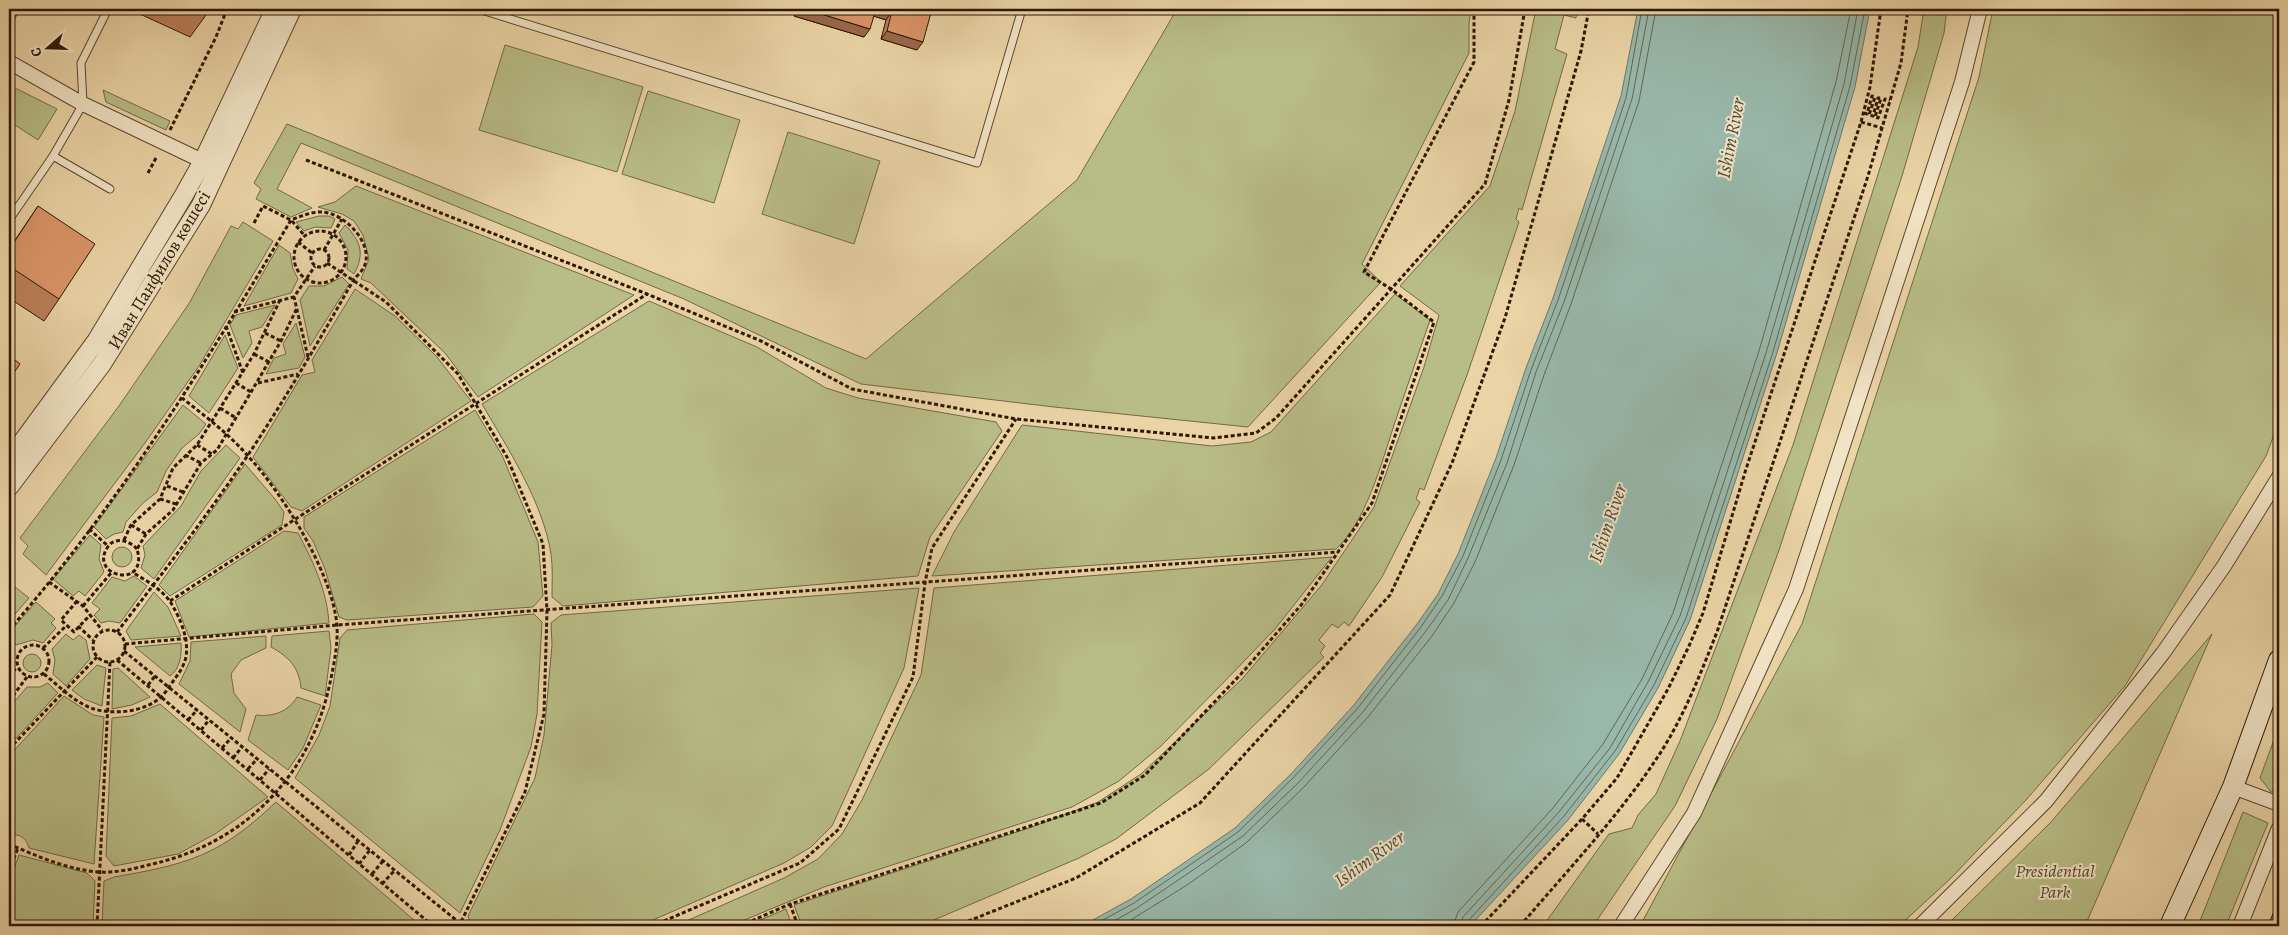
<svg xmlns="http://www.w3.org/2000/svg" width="2288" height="935" viewBox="0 0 2288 935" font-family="Alegreya,serif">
  <rect width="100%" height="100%" fill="#ead4a6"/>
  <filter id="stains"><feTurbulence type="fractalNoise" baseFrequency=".004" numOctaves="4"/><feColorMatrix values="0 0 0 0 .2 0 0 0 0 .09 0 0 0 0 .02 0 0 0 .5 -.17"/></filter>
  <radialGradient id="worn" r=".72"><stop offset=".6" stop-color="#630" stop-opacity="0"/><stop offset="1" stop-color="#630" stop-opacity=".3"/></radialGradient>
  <g fill="#b8bc86" stroke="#726944">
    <polygon points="1177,9 1471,9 1469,24 1469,53 1362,264 1381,282 1248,427 1054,407 861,384 684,299 301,143 277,189 312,208 291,217 256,199 261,189 254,183 287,124 866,359 1077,180"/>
    <polygon points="1536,9 1577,9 1576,18 1564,15 1555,49 1567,54 1522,210 1519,208 1516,219 1519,222 1467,375 1424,490 1420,488 1416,499 1420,502 1382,577 1349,626 1344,622 1338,628 1332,624 1319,640 1325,646 1320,653 1324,657 1209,769 1116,839 1079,858 920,926 802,926 794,905 1029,828 1098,802 1141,774 1242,679 1321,586 1374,507 1424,367 1439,315 1400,286 1490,186 1515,111"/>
    <polygon points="1924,9 1947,9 1944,33 1902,176 1778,553 1717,719 1675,806 1593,926 1543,926 1609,834 1632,828 1638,815 1656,794 1680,741 1793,445 1918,47"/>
    <polygon points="1993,9 2279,9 2279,421 2266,456 2125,686 2026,800 1950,879 1899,926 1640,926 1802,624 1979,77"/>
    <polygon points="505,45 643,87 617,172 479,130"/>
    <polygon points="9,85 57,109 38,140 9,121"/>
    <polygon points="103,90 170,121 166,130 106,102"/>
    <polygon points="648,91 740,120 714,203 622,174"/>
    <polygon points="788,132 880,161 854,244 762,214"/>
    <polygon points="356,186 634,295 478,397 445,353 371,283 361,279 369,259 363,235 354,221 342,214 318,207 335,202"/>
    <polygon points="319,216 329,216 335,219 331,228 315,227 304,231 296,222"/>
    <polygon points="243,222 273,241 199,366 145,443 46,575 23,554 28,546 20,538 119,406 190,302 231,226 238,229"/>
    <path d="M345 225C361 241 365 254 354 274L347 269 348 250 339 233Z"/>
    <polygon points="279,245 290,253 293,269 298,279 291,293 244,306"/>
    <polygon points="342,277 349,284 310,346 300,300 309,286 324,286"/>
    <polygon points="355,289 395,316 437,357 471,401 302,511 291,507 253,457 302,375 315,372 312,360"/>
    <path d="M1395 294 1430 320C1418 355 1406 390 1394 425 1382 462 1365 524 1336 549L932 576 954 532 1022 425 1212 446 1251 442 1271 432Z"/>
    <path d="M649 301 757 347 826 388 858 398 996 422 1002 431 930 537 918 576 563 606 552 597C552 583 553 568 551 554 543 502 508 449 482 404Z"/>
    <polygon points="275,305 262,327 249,331 252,343 243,358 230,325 236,315"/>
    <polygon points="296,323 305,357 299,368 266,374 274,358 286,354 283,344"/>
    <polygon points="225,335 238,368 209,413 189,396"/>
    <polygon points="183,405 206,424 199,434 182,448 166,471 157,492 143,503 126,522 123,532 114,534 106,539 94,527"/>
    <polygon points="475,410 502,455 538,542 543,596 533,607 347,620 339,617 325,569 313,541 304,528 304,517"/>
    <polygon points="226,445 240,458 154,579 141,568 145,555 143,546 181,506 201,471"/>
    <polygon points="245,464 275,499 284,512 282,525 170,596 159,585"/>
    <path d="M284 531 298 533C313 561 327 591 329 623L189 637 175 601Z"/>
    <polygon points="90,535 101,545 99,559 104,572 85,596 79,591 73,596 53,579"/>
    <circle cx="122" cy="557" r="10"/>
    <polygon points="1332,557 1275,629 1224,682 1161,746 1119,781 1072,807 824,887 730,926 675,926 784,878 818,859 842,834 862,800 921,675 934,588"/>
    <polygon points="134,576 147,586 120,623 109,621 101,623 94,615 100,609 92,603 112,577 125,581"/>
    <polygon points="9,582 29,598 9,621"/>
    <polygon points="919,588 904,668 832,826 811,847 784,863 639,926 471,926 468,916 535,778 544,735 552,645 551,623 561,615"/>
    <polygon points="154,592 168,607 181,636 131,640 126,631"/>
    <polygon points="36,602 55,619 51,623 56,628 43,643 33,640 16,645 9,637 9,633"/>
    <polygon points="534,614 542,622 537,714 531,747 500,830 460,913 295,778 319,735 330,706 340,638 347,630"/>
    <path d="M329 631 331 648 325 696 301 688C299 667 289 657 271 647L272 636Z"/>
    <polygon points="66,634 73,640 79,635 86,640 90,659 66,686 53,674 55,660 52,649"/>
    <polygon points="2212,634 2085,926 1946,926 2051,822"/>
    <polygon points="266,636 266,648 241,660 231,674 234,693 246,709 240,732 179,684 190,661 191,642"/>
    <path d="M181 643C182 654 180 669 170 676L135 647Z"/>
    <circle cx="32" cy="663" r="9"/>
    <polygon points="97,665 106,668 102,706 84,699 72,690"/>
    <polygon points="118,668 150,697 132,705 112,709 113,669"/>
    <polygon points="48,683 58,693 9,746 9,708 27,687 40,687"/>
    <path d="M64 696 93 715 104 717 94 864 29 848C27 839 19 832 9 836V756Z"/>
    <path d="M297 697 321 705 303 748 288 770 248 740 256 715C273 717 288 712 297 697Z"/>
    <polygon points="160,704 268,797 215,834 178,854 114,866 106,856 112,718 131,716"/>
    <polygon points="2279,726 2279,790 2271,792 2260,778"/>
    <path d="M276 802 421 926H102L104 881 114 877C148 871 184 865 214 849 237 837 257 820 276 802Z"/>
    <polygon points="2243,812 2268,823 2226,926 2198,926"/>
    <polygon points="19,855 87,873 95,881 93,926 9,926 9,882"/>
    <polygon points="786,909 792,926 746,926"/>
  </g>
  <polygon fill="#98b8ab" stroke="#6d7768" points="1638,9 1870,9 1855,87 1776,356 1690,620 1658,688 1619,754 1568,820 1470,926 1082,926 1131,899 1235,828 1291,774 1353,706 1417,624 1438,594 1458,554 1496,458 1526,368 1553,298 1621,96"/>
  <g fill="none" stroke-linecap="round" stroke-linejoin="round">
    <g stroke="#626757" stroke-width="1">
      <polyline points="1092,926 1134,903 1238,832 1294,777 1357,709 1421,627 1442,596 1463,556 1501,460 1531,370 1558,300 1626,98 1642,9"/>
      <polyline points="1105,926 1137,908 1243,836 1299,782 1362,713 1426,631 1448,600 1468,558 1507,463 1536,372 1564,302 1632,99 1649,9"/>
      <polyline points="1121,926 1187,885 1246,843 1304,787 1368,717 1432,636 1454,603 1475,562 1514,465 1544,375 1571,304 1639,101 1656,9"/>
      <polyline points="1453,926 1458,912 1553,808 1603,744 1642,679 1673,613 1759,351 1836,82 1851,9"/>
      <polyline points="1460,926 1463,917 1559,812 1610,748 1648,682 1680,616 1766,353 1844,84 1858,9"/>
      <polyline points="1466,926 1468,921 1564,816 1615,751 1654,685 1686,618 1772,355 1850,86 1865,9"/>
    </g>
    <defs>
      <g id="service">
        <polyline points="478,9 977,163 1022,9"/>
        <polyline points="9,22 15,9"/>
        <polyline points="53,156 110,189"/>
        <polyline points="9,220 53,156 83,104 81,63 108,9"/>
      </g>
      <g id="minor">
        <polyline points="9,62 83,104 211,165"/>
        <polyline points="2233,787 2279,804"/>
        <polyline points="1621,926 1694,813 1796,589 1962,82 1980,9"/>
        <polyline points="1920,926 2046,801 2163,653 2224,566 2279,477"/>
        <polyline points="2240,926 2279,828"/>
      </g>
      <g id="tertiary">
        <polyline points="9,460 97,340 184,195 203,161 275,9"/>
        <polyline points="9,487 102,364 201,205 292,9"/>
      </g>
      <polyline id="secondary" points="2170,926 2233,787 2279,660"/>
    </defs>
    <use href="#service" stroke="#5c462c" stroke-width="9"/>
    <use href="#minor" stroke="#5c462c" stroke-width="16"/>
    <use href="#tertiary" stroke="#5c462c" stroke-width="20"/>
    <use href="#secondary" stroke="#2d1603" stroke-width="22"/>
    <g stroke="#2d1603" stroke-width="3" stroke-dasharray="4 2.5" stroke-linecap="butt">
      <polyline points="1864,113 1867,114 1872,96 1875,97 1869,115 1873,116 1878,98 1881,98 1875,117 1878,118 1885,99 1890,100"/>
      <polyline points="1861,122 1882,128"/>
      <polyline points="170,130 216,37 227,9"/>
      <polyline points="306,160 647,294 761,341 852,389 1016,419 1213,438 1256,433 1276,418 1485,184 1509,100 1525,9"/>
      <polyline points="148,173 157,156"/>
      <polyline points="254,223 263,206 291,220 305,236"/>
      <circle cx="320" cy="257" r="26"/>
      <polyline points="298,242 312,253"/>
      <circle cx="320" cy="258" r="9"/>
      <polyline points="324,250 342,219"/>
      <polyline points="327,263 386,302 458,374 507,457 543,544 547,611 544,714 525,792 459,926"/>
      <polyline points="234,312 294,297"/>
      <polyline points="226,326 243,373"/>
      <polyline points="265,333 281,341"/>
      <polyline points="254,354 269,362"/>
      <polyline points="308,357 294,297 315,266"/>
      <polyline points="236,383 251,392"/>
      <polyline points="258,383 298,374"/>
      <polyline points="220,408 236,418"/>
      <polyline points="197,445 212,454"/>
      <polyline points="185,455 201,463"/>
      <polyline points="167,486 183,492"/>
      <polyline points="160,499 176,504"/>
      <polyline points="131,525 146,534"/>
      <polyline points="89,529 108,546"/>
      <polyline points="124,540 131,525 160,499 173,468 197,445 254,354 280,300"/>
      <path d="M137 549C129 540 114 536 107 548 89 577 149 590 137 549L146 534 173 510 201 463 217 450 281 341 297 308"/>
      <polyline points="49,582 83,606 102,630"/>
      <polyline points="77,601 61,620 74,632 90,615"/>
      <polyline points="170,601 294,520 647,294"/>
      <polyline points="83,606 111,573"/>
      <polyline points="78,626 93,640"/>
      <circle cx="109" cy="646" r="16"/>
      <path d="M9 630C118 506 207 361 291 220 301 216 311 212 321 212 344 212 375 244 364 267 362 271 357 276 354 279 320 339 286 398 248 455 207 516 162 574 117 632"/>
      <polyline points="125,644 337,625 1338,552"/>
      <circle cx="33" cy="661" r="16"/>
      <polyline points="43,648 66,626"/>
      <polyline points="124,651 461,924"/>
      <polyline points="117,660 433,926"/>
      <path d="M44 674C59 686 75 703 94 709 115 715 146 712 162 696 167 691 170 685 174 680 179 673 184 666 186 657 189 638 180 618 171 603 162 589 145 580 132 572"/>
      <polyline points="9,677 17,667"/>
      <polyline points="148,685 155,676"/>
      <polyline points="9,701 27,677"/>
      <polyline points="188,720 197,710"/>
      <polyline points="201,730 209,720"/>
      <polyline points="222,748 231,738"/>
      <polyline points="9,749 97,657"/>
      <polyline points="233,758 242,747"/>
      <polyline points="248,769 257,759"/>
      <polyline points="260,780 269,769"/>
      <polyline points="1582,819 1598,834"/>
      <path d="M9 844C36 856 69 870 99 872 115 873 133 869 148 865 243 845 310 777 330 683 334 664 338 645 337 626 333 574 283 494 248 456 229 434 205 416 182 398"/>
      <polyline points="349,855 358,841"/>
      <polyline points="359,864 370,850"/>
      <polyline points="9,871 18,848"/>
      <polyline points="372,874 383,861"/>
      <polyline points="382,884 395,870"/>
      <polyline points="790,904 798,926"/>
      <polyline points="97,926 110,662"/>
      <polyline points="652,926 800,863 839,829 913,677 925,583 932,548 1016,419"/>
      <polyline points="740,926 790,904 1101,803 1145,775 1241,674 1302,604 1372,503 1434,322 1391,289 1364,272 1474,62 1474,9"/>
      <polyline points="956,926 1076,878 1200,803 1390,595 1452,463 1505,318 1581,51 1589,9"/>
      <polyline points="1481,926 1582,819 1617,778 1668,689 1689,646 1703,613 1746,469 1861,122 1870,87 1881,9"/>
      <path d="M1520 926C1567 871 1617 818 1657 758 1683 719 1700 675 1717 632L1868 176 1901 63 1908 9"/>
    </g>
    <use href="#service" stroke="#f1e3c5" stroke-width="7"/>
    <use href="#minor" stroke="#f1e3c5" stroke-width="14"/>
    <use href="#tertiary" stroke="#f1e3c5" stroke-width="18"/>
    <use href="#secondary" stroke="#f1e3c5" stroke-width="20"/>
  </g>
  <g fill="#bb805a" stroke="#2d1603">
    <polygon points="129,9 209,9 206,15 190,37"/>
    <polygon points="797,9 932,9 917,50 881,39 886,20 874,16 864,37 794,16"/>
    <polygon points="38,206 59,299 44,321 9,298 9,249"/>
    <polygon points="2279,899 2279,926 2268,926"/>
  </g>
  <g fill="#99684a" stroke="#2d1603">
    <polygon points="799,9 805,9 870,29 864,37 794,16"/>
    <polygon points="875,9 884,9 892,11 886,20 870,15"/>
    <polygon points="887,31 923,42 917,50 881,39"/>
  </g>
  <g fill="#da9569" stroke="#2d1603">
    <polygon points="193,9 209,9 206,15"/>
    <polygon points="805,9 876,9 870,29"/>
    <polygon points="884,9 932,9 923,42 887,31 892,11"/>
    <polygon points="38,206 95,244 59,299 9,266 9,250"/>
    <polygon points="9,355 20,364 9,380"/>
  </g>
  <g text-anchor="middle" stroke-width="4" stroke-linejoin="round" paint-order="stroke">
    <g font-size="18" fill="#2d1603" stroke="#f1e3c5">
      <text transform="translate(159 270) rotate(-59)" y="6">Иван Панфилов көшесі</text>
    </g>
    <g font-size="18" font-style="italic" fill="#57482a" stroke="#f1e3c5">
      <text x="2055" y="877">Presidential<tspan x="2055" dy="21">Park</tspan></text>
    </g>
    <g font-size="19" font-style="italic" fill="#4d4735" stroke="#f1e3c5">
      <text transform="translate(1730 138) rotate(-79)" y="7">Ishim River</text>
      <text transform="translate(1607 523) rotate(-71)" y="7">Ishim River</text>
      <text transform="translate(1369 858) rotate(-36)" y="7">Ishim River</text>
    </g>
  </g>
  <rect width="2288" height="935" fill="none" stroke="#ead4a6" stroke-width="30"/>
  <rect x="10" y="10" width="2268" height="915" fill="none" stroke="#2d1603" stroke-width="2.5"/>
  <rect x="15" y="15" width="2258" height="905" fill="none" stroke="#2d1603"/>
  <g transform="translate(48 48) rotate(250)" stroke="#f1e3c5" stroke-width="4" paint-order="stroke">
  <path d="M0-4L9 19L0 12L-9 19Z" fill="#2d1603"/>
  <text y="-8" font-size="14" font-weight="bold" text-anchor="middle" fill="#2d1603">С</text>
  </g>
  <rect width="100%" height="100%" filter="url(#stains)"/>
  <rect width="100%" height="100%" fill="url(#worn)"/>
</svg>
